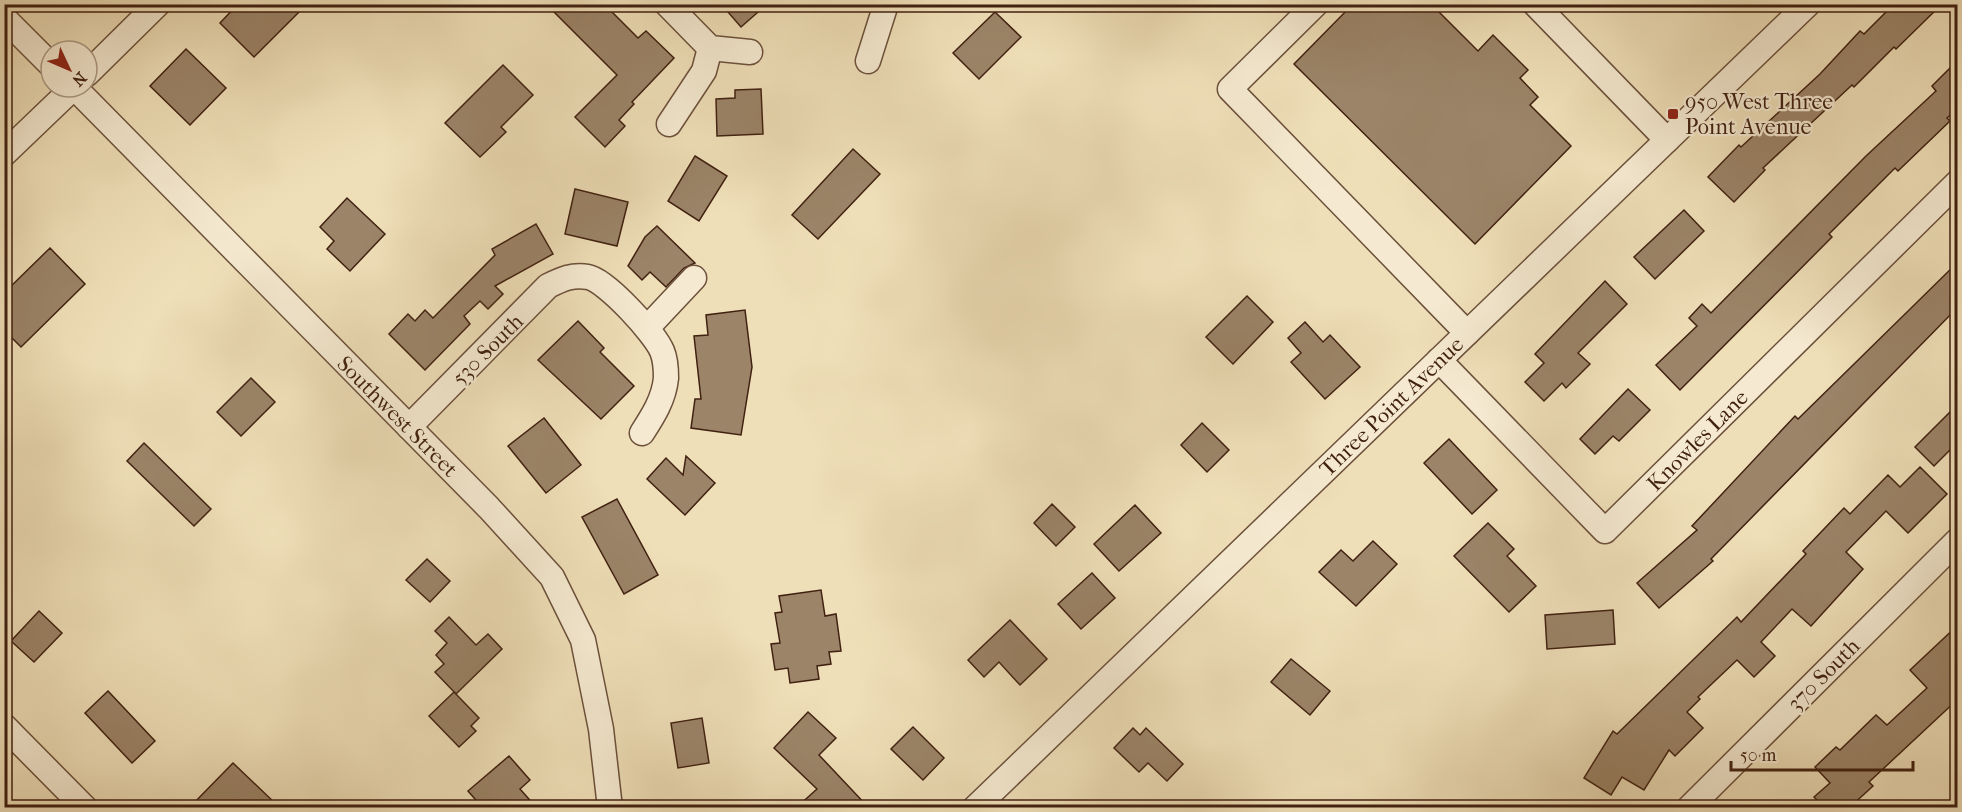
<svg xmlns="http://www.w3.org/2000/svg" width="1962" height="812" viewBox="0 0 1962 812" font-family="'IM FELL French Canon',serif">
  <rect width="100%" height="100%" fill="#efdfb8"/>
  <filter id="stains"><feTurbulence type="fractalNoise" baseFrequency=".00333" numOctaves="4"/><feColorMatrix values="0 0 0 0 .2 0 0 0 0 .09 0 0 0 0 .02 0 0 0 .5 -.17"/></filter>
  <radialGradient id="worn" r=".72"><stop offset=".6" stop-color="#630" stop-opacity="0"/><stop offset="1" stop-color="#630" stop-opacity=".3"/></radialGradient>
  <g fill="#9b8468" stroke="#412111" stroke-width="1.5">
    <polygon points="238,4 307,4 254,57 220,23"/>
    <polygon points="546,4 604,4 638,38 646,31 674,58 632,102 634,104 619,120 625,126 605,147 575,117 617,75"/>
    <polygon points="721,4 767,4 741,27"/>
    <polygon points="1353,4 1431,4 1478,51 1493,35 1528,70 1520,78 1538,97 1530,105 1571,146 1475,244 1294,64"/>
    <polygon points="1894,4 1942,4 1896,49 1894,47 1854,87 1852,85 1763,168 1765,170 1734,202 1708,177 1739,145 1741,147 1820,74 1860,31 1864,34"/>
    <polygon points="995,12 1021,37 979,79 953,53"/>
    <polygon points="186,49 226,88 190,125 150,86"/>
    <polygon points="1958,60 1958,112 1956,110 1947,118 1950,121 1898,171 1895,168 1829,234 1832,237 1680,390 1656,365 1697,326 1689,318 1702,304 1711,313 1866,156 1936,91 1932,86"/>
    <polygon points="503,65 533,95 501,127 506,132 480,157 445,123"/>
    <polygon points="761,89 763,134 717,136 716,99 735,98 735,90"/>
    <polygon points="853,149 880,174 818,239 792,215"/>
    <polygon points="695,156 727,176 699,221 668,201"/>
    <polygon points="575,189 628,202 617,246 565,234"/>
    <polygon points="347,198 385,234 350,271 327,249 334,241 320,227"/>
    <polygon points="1684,210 1704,231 1655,279 1634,257"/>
    <polygon points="536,224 553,254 495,286 503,294 488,309 480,301 464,316 470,324 425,370 389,334 408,314 415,321 425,310 433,318 495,255 492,249"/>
    <polygon points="657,226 695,263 684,268 666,287 650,272 642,280 628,266 645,237"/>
    <polygon points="50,248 85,284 21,347 4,330 4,293"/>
    <polygon points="1958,262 1958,307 1711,559 1713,561 1659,608 1637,583 1697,530 1692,526 1795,416 1798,419"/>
    <polygon points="1605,281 1627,304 1578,353 1590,364 1566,388 1562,383 1544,401 1525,382 1544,363 1535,354"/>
    <polygon points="1247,296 1273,322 1233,364 1206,337"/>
    <polygon points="745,310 752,367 741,435 691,428 695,399 701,399 694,336 708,335 706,315"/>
    <polygon points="578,321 604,348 600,352 634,386 601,419 538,360"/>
    <polygon points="1305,322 1323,342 1330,335 1360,367 1325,399 1291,362 1301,353 1288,338"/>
    <polygon points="251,378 275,402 241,436 217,412"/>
    <polygon points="1628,389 1650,410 1619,441 1613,436 1595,454 1580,439"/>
    <polygon points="1958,404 1958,442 1934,466 1915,447"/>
    <polygon points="544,418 581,465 546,493 508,446"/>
    <polygon points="1202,423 1229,450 1207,472 1181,445"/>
    <polygon points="1449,439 1497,490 1472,514 1424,463"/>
    <polygon points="144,443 211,509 194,526 127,461"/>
    <polygon points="686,456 715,483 685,515 647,479 666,458 683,475"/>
    <polygon points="1920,467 1947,494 1908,533 1886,511 1846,552 1863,569 1811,626 1792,609 1761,642 1775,656 1754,677 1737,660 1698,697 1700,699 1687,712 1703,728 1675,756 1669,750 1644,790 1622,777 1611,795 1584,778 1613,731 1617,734 1737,617 1741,622 1806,554 1803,551 1844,508 1850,514 1888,475 1900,487"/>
    <polygon points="617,499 658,575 624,594 582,517"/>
    <polygon points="1052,504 1075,527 1056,546 1034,523"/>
    <polygon points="1135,505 1161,533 1119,571 1094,544"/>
    <polygon points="1488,523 1514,549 1507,556 1536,586 1509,612 1454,556"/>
    <polygon points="1373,541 1397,564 1356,606 1319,572 1341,550 1353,561"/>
    <polygon points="427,559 450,581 430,602 406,580"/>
    <polygon points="1092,573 1115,598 1081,629 1058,604"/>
    <polygon points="821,590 825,616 836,614 841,651 829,652 831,664 817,666 819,679 790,683 788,668 775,670 771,644 780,643 775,613 782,612 779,596"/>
    <polygon points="1613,610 1615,644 1547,649 1545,615"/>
    <polygon points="39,611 62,633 34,662 11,641"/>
    <polygon points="449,617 476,645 488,634 502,649 456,694 435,672 444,664 436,655 447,643 435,631"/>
    <polygon points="1010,620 1047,659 1020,685 999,662 984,677 968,660"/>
    <polygon points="1958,625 1958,699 1869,782 1873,786 1850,807 1824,807 1814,797 1830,783 1815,767 1836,747 1840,750 1876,715 1887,725 1927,688 1910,670"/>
    <polygon points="1291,659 1330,691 1310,715 1271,682"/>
    <polygon points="108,691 155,741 132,763 85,713"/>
    <polygon points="454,692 479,718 471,726 476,731 459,747 429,716"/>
    <polygon points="808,712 836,738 819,755 868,807 797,807 817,789 774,748"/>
    <polygon points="702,718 709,763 678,768 671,723"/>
    <polygon points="913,727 944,758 923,780 891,749"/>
    <polygon points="1133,728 1140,735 1146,728 1183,764 1167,781 1148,763 1139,772 1114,748"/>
    <polygon points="509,756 530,780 520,789 536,807 482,807 468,791"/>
    <polygon points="233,763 279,807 190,807"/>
  </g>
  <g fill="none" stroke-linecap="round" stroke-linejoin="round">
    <defs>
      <g id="minor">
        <polyline points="667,4 710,48 750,52"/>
        <polyline points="1316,4 1230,89 1467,333"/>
        <polyline points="1535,4 1667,140"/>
        <polyline points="4,18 51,65"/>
        <polyline points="868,61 886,4"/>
        <polyline points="87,74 158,4"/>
        <polyline points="669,124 704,71 710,48"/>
        <polyline points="4,154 74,87 489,508 552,577 583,640 601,729 610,808"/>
        <polyline points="647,328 694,278"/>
        <polyline points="1439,360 1605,531 1958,182"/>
        <path d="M409 427 548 286C562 279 573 274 588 277 606 280 655 334 662 351 665 358 666 371 666 378 664 399 653 416 642 433"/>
        <polyline points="4,726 85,808"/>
        <polyline points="975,808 1808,4"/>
        <polyline points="1689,808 1958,540"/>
      </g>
    </defs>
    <use href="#minor" stroke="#6c503b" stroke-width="27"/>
    <use href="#minor" stroke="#f5ead1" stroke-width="24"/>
  </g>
  <rect fill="#8f2418" stroke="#f5ead1" stroke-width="2" x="1667" y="108" width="12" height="12" rx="3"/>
  <g text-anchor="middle" stroke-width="4.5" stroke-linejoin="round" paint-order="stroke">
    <g font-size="22" fill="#412111" stroke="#f5ead1" text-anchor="start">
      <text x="1685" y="109">950 West Three<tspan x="1685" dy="25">Point Avenue</tspan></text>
    </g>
    <g font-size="22" fill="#412111" stroke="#f5ead1">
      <text transform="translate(487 349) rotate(-45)" y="8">530 South</text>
      <text transform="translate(1391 406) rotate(-44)" y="8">Three Point Avenue</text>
      <text transform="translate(398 416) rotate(45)" y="8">Southwest Street</text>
      <text transform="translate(1697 440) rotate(-45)" y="8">Knowles Lane</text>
      <text transform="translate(1823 674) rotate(-45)" y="8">370 South</text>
    </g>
  </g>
  <rect width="1962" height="812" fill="none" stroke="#efdfb8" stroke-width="24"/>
  <rect x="6" y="6" width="1950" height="800" fill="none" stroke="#412111" stroke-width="3"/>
  <rect x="12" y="12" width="1938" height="788" fill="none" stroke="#412111" stroke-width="1.5"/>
  <g transform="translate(69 69) rotate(134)"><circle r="28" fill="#f5ead1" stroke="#ad9a84" stroke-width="1.5"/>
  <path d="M0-4.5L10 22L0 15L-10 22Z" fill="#8f2418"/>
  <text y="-9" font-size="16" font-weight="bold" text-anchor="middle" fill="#412111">N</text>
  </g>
  <path d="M1731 761v9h182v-9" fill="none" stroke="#412111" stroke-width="3"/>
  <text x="1740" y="761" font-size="18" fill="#412111" stroke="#f5ead1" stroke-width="4.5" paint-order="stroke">50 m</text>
  <rect width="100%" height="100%" filter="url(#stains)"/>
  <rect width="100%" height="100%" fill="url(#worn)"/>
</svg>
